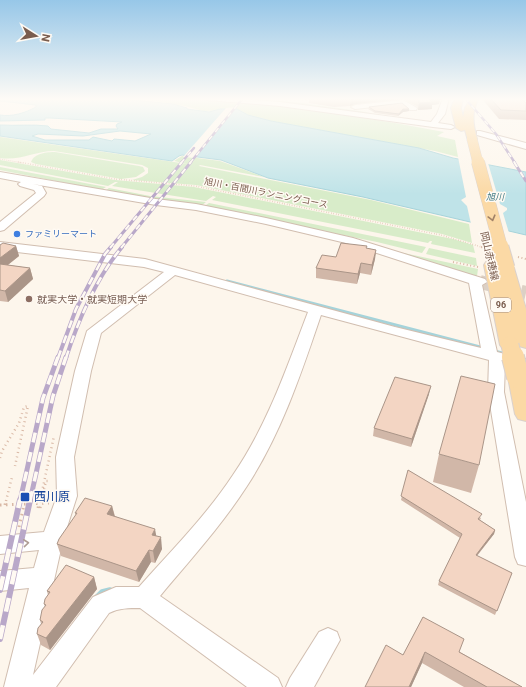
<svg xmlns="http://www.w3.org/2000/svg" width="526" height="687" viewBox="0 0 526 687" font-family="Roboto,'Noto Sans JP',sans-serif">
  <rect width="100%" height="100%" fill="#fdf6ec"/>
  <g fill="#d8ecc9">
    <path d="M150 98 224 99 231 100 228 103 240 104 243 101C310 109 377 119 444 132L437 136 455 140 458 157 435 151 271 121 248 115 240 110 203 111 185 106 150 100 151 98Z"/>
    <polygon points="246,98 303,103 366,112 378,116 244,100"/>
    <path d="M0 137 188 164 174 161 182 156 220 161 264 177 200 165 199 166 371 200 469 224 472 243 442 234 196 185 132 180 142 177 148 173V168L142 165 54 151C35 151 20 161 0 158Z"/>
    <path d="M55 152 139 166 143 167 145 171 136 177 121 179 36 164 31 162C34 153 47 152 55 152Z"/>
    <polygon points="0,160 115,180 194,187 453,239 473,245 475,253 431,244 432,241 430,241 428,243 212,200 216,197 213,196 206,201 112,186 118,182 115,182 108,186 0,165"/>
    <polygon points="0,167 106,187 101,190 0,170"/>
    <polygon points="109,188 150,196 206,202 201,206 105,191"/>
    <polygon points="209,203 426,247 422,253 377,242 203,207"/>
    <polygon points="376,247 478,269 477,276 460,273"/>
    <polygon points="429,248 476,258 477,266 426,254"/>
  </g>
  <path fill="#bfe3e8" stroke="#a5d3da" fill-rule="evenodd" d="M0 98 122 99 173 104 187 108V109L209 112 220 109H237L248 115 271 121 419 148 453 158 526 172V235L363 197 268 178 221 160 182 155 179 156 172 161 0 136V125C17 126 32 124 48 126L51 129 89 133 101 129H118L116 126 117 124 122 122 50 118H45V120L0 121V115C12 117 25 113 36 107V105L0 101ZM120 131 151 134 135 141 114 139 112 141 93 137 89 140H45L32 136 38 134 83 136Z"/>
  <g fill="#fdf6ec">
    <polygon points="237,107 195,158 183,157 226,108"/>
    <polygon points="458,157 488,163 500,204 507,208 507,210 503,213 509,233 471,224 467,206 461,200 466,197"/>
  </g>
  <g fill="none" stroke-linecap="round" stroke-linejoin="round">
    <g stroke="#a5d3da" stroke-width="3">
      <polyline points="227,281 484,348"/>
      <polyline points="494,351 507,354"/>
    </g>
    <polyline stroke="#a5d3da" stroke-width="5.5" points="97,597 102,592 110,590"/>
    <polyline stroke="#dcd0c4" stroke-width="14" stroke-dasharray="14 7" stroke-linecap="butt" points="480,282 526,293"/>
    <defs>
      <g id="minor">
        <polygon points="203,98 227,98 280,102 431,122 437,114 443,98 449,98 445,114 438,123 451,125 455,127 451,129 433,127 280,106 207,100"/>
        <polygon points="521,98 526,98 526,100 523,99"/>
        <polygon points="403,100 417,108 416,110 410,110 402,104 355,109 351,107 355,105"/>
        <polygon points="477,131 480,131 526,143 526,149 477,135"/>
        <path d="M0 172 156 199 196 204 266 218 353 238 485 279 487 282 482 285 497 352 526 359V367L521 368 505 364 504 392 526 502V566L518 564 515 557 488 392 489 360 321 315C301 374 281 434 247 486 222 525 190 560 160 596L278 678 282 687H247L140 608C128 608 120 608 109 613L56 687H4L29 588 0 591V571L34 568 39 550 0 554V536L44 532 57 496 56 457 75 371 87 331 164 272 144 267 0 250V242L145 259 395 327 481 348 469 283 346 243 266 224 196 210 156 205 33 184 42 186 46 193 44 196 4 230 0 231V222L36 193 34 190 20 186 18 184 21 182 0 178ZM175 275 308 312C287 367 267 426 233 475 206 516 171 551 139 587H116L93 597 33 675 63 540 77 496 74 457 91 371 101 333Z"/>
        <polygon points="328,628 337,632 340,640 314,687 286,687 290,678 319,632"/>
      </g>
      <g id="major">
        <path d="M455 98H463L461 108 463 117 465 108 471 98H479C471 112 473 124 477 139L476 141H468L465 130 461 131 456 128 451 108Z"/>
        <polygon points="492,260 498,262 500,265 506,263 512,265 514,268 526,309 526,348 519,346 517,349 510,351 503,349 500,345 484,265 486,262"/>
        <polygon points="518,371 526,374 526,421 518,419 515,414 508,377 511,372"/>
      </g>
    </defs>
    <use href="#minor" stroke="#d1beb0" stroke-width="2"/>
    <use href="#major" stroke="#dad1cd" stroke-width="2"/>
    <polyline stroke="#d9b8a5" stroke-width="1" stroke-dasharray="0.5 1.5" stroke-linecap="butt" points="0,159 23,163"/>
    <polyline stroke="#d9b8a5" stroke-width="1.5" stroke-dasharray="0.5 2" stroke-linecap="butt" points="18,162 115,179 195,186 441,235 485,248"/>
    <g stroke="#d9b8a5" stroke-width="2" stroke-dasharray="1 2.5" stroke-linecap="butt">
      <polyline points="481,247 486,248"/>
      <polyline points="518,257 526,259"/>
      <polyline points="453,262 478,267"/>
    </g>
    <g stroke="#d9b8a5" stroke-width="2.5" stroke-dasharray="1 3.5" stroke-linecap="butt">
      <polyline points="0,458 2,451 19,423 24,407 28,406 15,466"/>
      <polyline points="42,498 46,481 51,481"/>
      <polyline points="6,501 12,477"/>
      <polyline points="47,501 50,489"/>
    </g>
    <g stroke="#d9b8a5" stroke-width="3" stroke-dasharray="1.5 4.5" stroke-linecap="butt">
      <polyline points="47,503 48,500"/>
      <polyline points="0,505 49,503"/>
      <polyline points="5,505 6,500"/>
      <polyline points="19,527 24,505"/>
    </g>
    <use href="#minor" fill="#fff" fill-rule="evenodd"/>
    <use href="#major" fill="#fbd9a5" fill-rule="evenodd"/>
    <defs>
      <g id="rail-far4">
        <polyline points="465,98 496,134 515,163"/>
        <polyline points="181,163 194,148"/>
        <polyline points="190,163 243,98"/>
      </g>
      <g id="rail-far3">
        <polyline points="514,162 526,181"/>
        <polyline points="110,248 182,162"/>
        <polyline points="121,248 191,162"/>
      </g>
      <g id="rail-far2">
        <polyline points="58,358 76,309 105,254 111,247"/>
        <path d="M66 358C78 321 97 277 122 247"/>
      </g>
      <g id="rail-far1">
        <polyline points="20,501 43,398 58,357"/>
        <polyline points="30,501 53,396 66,357"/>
      </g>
      <g id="rail">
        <polyline points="0,590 20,500"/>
        <polyline points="0,639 30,500"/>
      </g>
    </defs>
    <use href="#rail-far4" stroke="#b9a8c9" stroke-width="2.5"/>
    <use href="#rail-far3" stroke="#b9a8c9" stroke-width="3"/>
    <use href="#rail-far2" stroke="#b9a8c9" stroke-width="4"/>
    <use href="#rail-far1" stroke="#b9a8c9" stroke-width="5"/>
    <use href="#rail" stroke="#b9a8c9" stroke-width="6"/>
    <use href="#rail-far4" stroke="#fffaf3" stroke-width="1.5" stroke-dasharray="5" stroke-linecap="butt"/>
    <use href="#rail-far3" stroke="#fffaf3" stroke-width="2" stroke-dasharray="6" stroke-linecap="butt"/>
    <use href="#rail-far2" stroke="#fffaf3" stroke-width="2.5" stroke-dasharray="8" stroke-linecap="butt"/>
    <use href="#rail-far1" stroke="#fffaf3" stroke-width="3.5" stroke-dasharray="10" stroke-linecap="butt"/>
    <use href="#rail" stroke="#fffaf3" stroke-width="4.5" stroke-dasharray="14" stroke-linecap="butt"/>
    <defs>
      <polyline id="major-bridge-far3" points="472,139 478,163"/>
      <polyline id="major-bridge-far2" points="478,162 501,248"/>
      <g id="major-bridge-far1">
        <polyline points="500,247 506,268"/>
        <polyline points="510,345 513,358"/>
      </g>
      <polyline id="major-bridge" points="513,357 518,377"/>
    </defs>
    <use href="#major-bridge-far3" stroke="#dad1cd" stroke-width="11" stroke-linecap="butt"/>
    <use href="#major-bridge-far2" stroke="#dad1cd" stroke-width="14" stroke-linecap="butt"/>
    <use href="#major-bridge-far1" stroke="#dad1cd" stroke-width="19" stroke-linecap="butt"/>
    <use href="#major-bridge" stroke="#dad1cd" stroke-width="24" stroke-linecap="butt"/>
    <g stroke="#d9b8a5" stroke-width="2.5" stroke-dasharray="1 3.5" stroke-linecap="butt">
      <polyline points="40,501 54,436"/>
      <polyline points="41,501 42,498"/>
    </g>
    <g stroke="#d9b8a5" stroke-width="3" stroke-dasharray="1.5 4.5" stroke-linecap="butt">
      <polyline points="38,508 40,500"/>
      <polyline points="40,508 42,500"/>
    </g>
    <use href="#major-bridge-far3" stroke="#fbd9a5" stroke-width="10"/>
    <use href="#major-bridge-far2" stroke="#fbd9a5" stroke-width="13"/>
    <use href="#major-bridge-far1" stroke="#fbd9a5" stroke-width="17"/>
    <use href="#major-bridge" stroke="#fbd9a5" stroke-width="22"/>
  </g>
  <g fill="#d1b7a8">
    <polygon points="274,98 442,98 441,100 440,100 439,104 432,105 432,109 418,110 418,107 403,99 355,104 350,106 334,107 309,103 309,100"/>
    <polygon points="483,98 520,98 526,103 526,120 499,119 483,100"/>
    <polygon points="369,107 409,111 403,112 398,116 375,113 368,109"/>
    <polygon points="0,245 16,246 19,256 8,265 30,268 33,279 8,302 0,301"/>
    <polygon points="367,248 376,250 375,259 371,275 360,273 357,284 316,278 316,268 336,257"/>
    <polygon points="429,394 411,447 373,436 374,428"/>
    <polygon points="439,454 479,465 471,493 433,482"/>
    <polygon points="408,470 481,518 480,520 495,530 494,534 477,556 512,573 495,615 438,585 439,581 460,538 401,500"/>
    <polygon points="112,506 115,516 156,536 162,549 155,563 151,562 139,582 61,556 57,544 76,516 75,513"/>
    <polygon points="94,577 97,589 50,650 41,645 37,634 41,624 40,620 45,607 44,604 48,595 47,591"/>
    <polygon points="423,617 460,652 522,687 464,687 422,663 411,687 365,687 403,655"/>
  </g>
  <g fill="#aa9588">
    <polygon points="353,98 403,98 403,99 355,104 350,106 351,99"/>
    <polygon points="427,98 442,98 441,100 440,100 439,104 432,105 432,109 418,110 419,103"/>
    <polygon points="403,109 409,109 409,111 403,112 398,116 399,114"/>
    <polygon points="16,246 19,256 0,271 0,258"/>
    <polygon points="376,250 375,259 371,275 372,265"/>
    <polygon points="361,263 360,273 357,284 358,274"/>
    <polygon points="30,268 33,279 8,302 5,291"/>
    <polygon points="431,386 429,394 411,447 412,439"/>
    <polygon points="112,506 115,518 107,514"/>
    <polygon points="155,529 157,540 152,535"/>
    <polygon points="495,530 494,534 474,559 476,555"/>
    <polygon points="161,537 162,549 155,563 153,551"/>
    <polygon points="149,550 151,562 139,582 136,571"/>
    <polygon points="94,577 97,589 50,650 46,638"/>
    <polygon points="425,652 422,663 411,687 409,687"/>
  </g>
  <g fill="#f3d5c3" stroke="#aa9588">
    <polygon points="321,98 353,98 351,99 335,99"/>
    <polygon points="415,98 432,98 427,98 433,102 419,103 419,99"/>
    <polygon points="490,98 520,98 526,103 526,111 501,110"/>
    <polygon points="402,103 409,109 403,109 399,114 375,111 369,107"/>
    <polygon points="3,243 16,246 0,258 0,245"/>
    <polygon points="341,243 367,246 366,248 376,250 372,265 361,263 358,274 316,268 322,255 336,257"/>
    <polygon points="0,264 30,268 5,291 0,290"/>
    <polygon points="461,376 495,384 479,465 439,454"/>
    <polygon points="395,377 431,386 412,439 374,428"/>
    <polygon points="408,470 482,514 478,519 495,530 476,555 512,573 497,611 439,581 462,534 401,496"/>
    <polygon points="85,498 112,506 107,514 155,529 152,535 161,537 153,551 149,550 136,571 57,544 59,539 77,513 75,513"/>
    <polygon points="66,565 94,577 46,638 37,634 38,628 43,622 40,620 42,610 46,605 44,604 45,599 50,592 47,591"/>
    <polygon points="423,617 464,639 459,652 522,687 487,687 425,652 409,687 365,687 386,645 403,655"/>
  </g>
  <defs><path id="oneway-chevron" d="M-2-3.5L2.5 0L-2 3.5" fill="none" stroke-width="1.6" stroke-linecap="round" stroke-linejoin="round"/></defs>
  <use stroke="#a18267" href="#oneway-chevron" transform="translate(492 218) rotate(75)"/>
  <use stroke="#af9d94" href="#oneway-chevron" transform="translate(26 543) rotate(-6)"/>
  <linearGradient id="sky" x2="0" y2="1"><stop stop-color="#97c7e8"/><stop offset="0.51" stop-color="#fefbf6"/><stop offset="1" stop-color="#fefbf6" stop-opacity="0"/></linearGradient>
  <rect width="526" height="194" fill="url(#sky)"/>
  <circle fill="#3f7fe0" stroke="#fffaf3" stroke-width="1.5" cx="17" cy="234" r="4"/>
  <circle fill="#8d6e63" stroke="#fffaf3" stroke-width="1.5" cx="29" cy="299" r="4"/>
  <rect fill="#1a4fb4" stroke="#fffaf3" stroke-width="1.5" x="20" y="492" width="10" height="10" rx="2"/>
  <g text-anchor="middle" stroke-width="3" stroke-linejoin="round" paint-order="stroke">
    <g font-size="9" fill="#7a5c4d" stroke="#fffaf3">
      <text transform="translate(266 193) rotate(11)" y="3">旭川・百間川ランニングコース</text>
    </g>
    <g font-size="9" font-style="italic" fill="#437c86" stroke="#fffaf3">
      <text x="495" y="200">旭川</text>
    </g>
    <g font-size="9" fill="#366cbe" stroke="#fffaf3" text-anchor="start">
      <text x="25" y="237">ファミリーマート</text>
    </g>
    <rect fill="#fffaf3" stroke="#a28b7f" stroke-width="1" x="491" y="298" width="20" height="14" rx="3"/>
    <g font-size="9" font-weight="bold" fill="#7a5c4d">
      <text x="501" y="308">96</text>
    </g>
    <g font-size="10" fill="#7a5c4d" stroke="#fffaf3">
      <text transform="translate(490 256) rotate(77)" y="4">岡山赤穂線</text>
    </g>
    <g font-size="10" fill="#785e54" stroke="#fffaf3" text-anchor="start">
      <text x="37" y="303">就実大学・就実短期大学</text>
    </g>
    <g font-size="12" fill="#164399" stroke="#fffaf3" text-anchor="start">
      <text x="34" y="501">西川原</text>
    </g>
  </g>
  <g transform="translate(36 36) rotate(101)" stroke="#fffaf3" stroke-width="3" paint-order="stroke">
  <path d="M0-3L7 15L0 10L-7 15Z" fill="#7a5c4d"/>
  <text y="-6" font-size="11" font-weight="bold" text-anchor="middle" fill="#7a5c4d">N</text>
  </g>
</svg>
